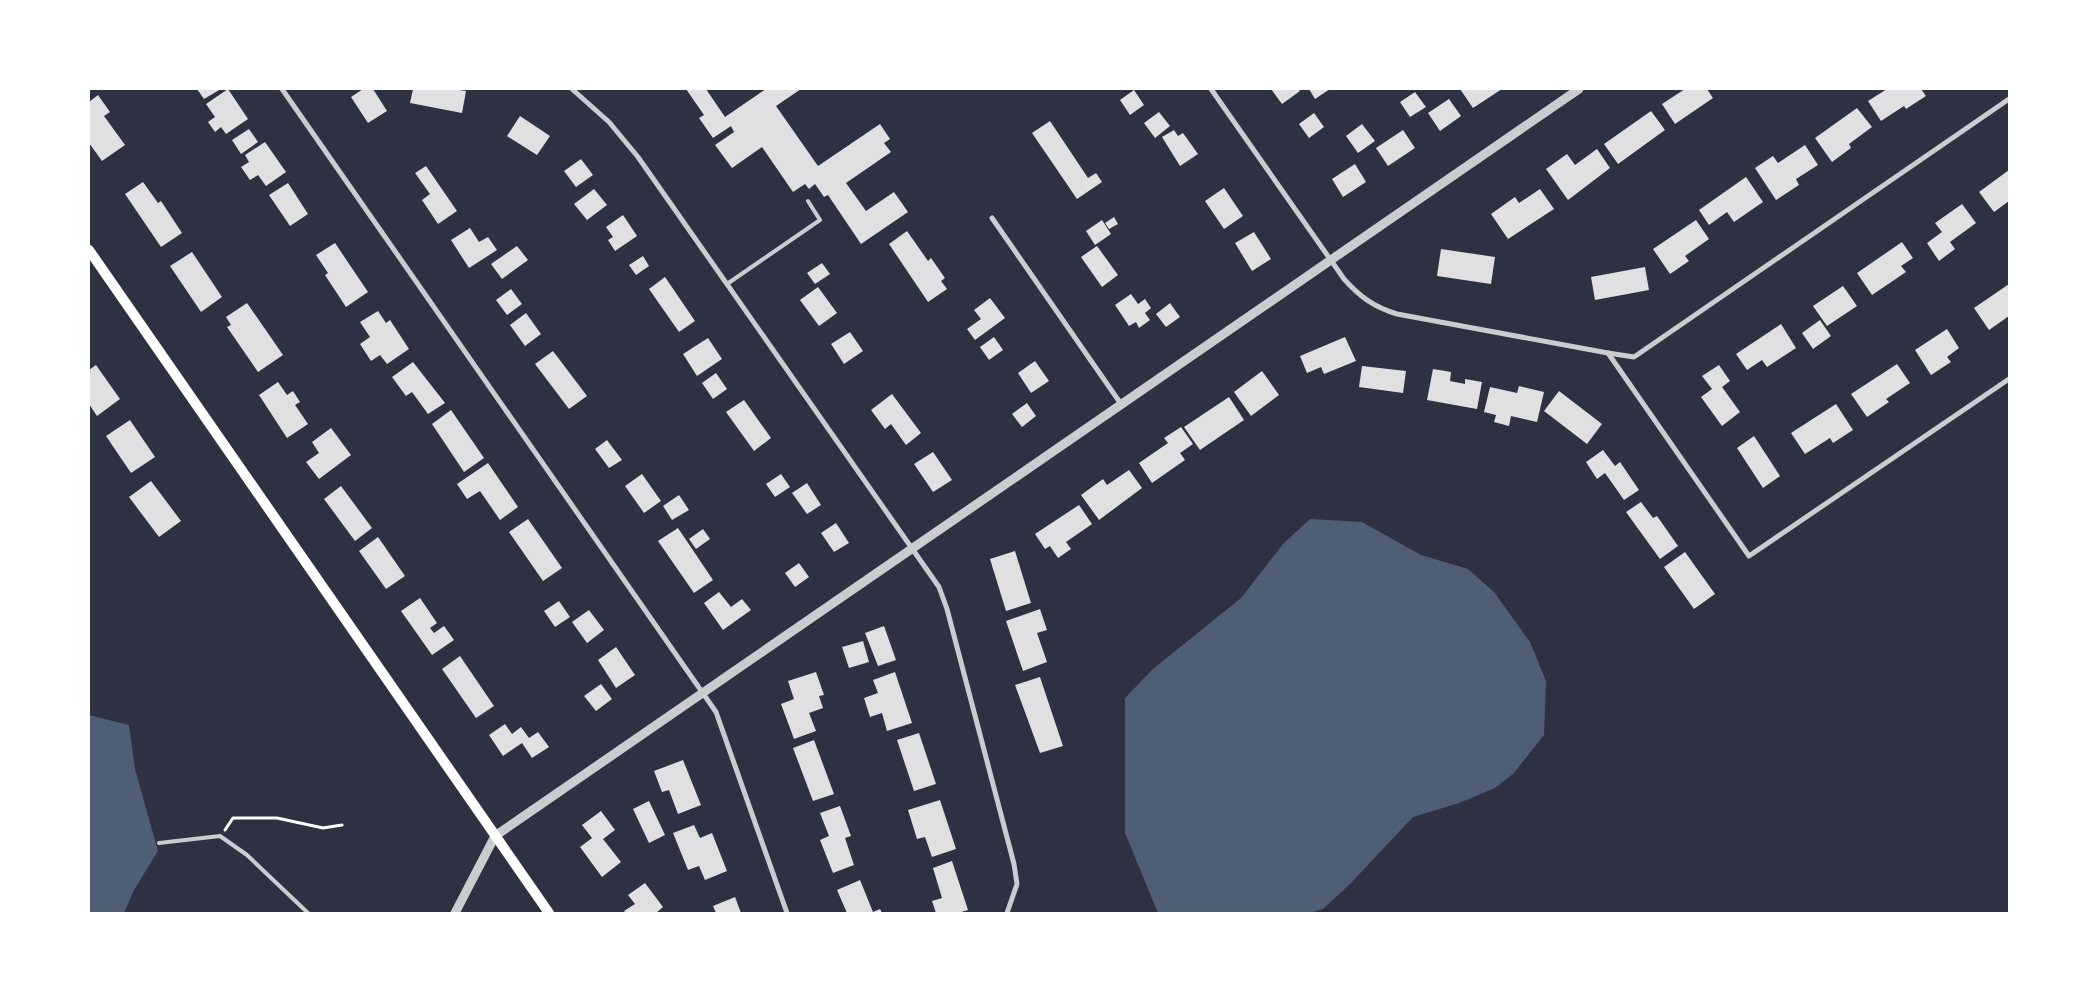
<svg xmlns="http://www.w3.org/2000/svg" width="2098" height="1002" viewBox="0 0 2098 1002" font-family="Inter,sans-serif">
  <rect width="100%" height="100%" fill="#2d3142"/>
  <g fill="#4f5d75">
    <polygon points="1310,519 1362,522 1421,555 1468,569 1494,592 1530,642 1546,681 1544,735 1513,774 1495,788 1459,803 1413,817 1350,884 1323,909 1309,913 1158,913 1125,833 1125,698 1153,669 1241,598 1283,544"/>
    <polygon points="89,715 129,725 135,769 158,851 134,890 124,913 89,913"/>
  </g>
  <g fill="#e0e0e3">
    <polygon points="197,89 221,89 204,99"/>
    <polygon points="228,89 248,119 226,134 221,127 215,132 208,122 215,117 206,104"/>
    <polygon points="363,89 373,89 387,111 368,123 351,97"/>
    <polygon points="413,89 452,89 466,91 462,113 410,103"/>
    <polygon points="686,89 706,89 725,117 766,89 801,89 776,106 818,166 880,124 890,139 884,143 891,152 846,183 866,211 894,192 908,212 861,244 828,195 824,197 815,184 809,189 805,184 793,192 762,147 732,168 715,145 734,132 731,126 713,138 699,118 704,115"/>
    <polygon points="1271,89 1299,89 1300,91 1282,104"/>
    <polygon points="1309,89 1330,89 1315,99"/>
    <polygon points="1460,89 1502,89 1473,108"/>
    <polygon points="1685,89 1707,89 1713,98 1675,124 1662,104"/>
    <polygon points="1887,89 1921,89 1926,96 1906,109 1904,106 1881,121 1868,101"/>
    <polygon points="1134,90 1144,105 1130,115 1120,100"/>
    <polygon points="1415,92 1426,107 1410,117 1400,102"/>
    <polygon points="98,95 110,112 104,116 125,145 102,161 89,143 89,102"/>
    <polygon points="1449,99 1461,116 1440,131 1428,113"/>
    <polygon points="1857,108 1872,127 1849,144 1851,148 1832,162 1815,138"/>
    <polygon points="1651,111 1665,130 1618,164 1604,144"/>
    <polygon points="1159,112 1170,126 1155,138 1144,123"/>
    <polygon points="1314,113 1324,127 1309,138 1299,124"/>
    <polygon points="520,116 550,136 537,155 507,136"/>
    <polygon points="1050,121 1088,178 1096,173 1102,182 1077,199 1032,133"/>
    <polygon points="1362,124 1375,141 1358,153 1346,136"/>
    <polygon points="249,129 258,142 241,154 232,140"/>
    <polygon points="1174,130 1178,136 1183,133 1198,154 1180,166 1162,137"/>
    <polygon points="1403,130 1415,148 1388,166 1376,148"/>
    <polygon points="265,142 286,172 266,186 258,175 250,180 241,167 249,162 245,155"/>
    <polygon points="1805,145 1818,165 1796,179 1799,185 1776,200 1755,168 1773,156 1778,163"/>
    <polygon points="1597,149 1610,168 1568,200 1546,169 1567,154 1575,165"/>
    <polygon points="581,159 593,175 576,187 564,171"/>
    <polygon points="1355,164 1366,182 1343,197 1332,179"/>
    <polygon points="426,166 457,211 438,224 422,200 430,194 415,173"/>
    <polygon points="2009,170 2009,201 1994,212 1979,192"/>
    <polygon points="1746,177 1763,202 1734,222 1727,212 1709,225 1699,210"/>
    <polygon points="143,182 158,203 161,201 182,233 161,247 125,194"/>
    <polygon points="288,183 308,214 290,226 269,195"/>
    <polygon points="1224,188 1243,216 1224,229 1205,201"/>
    <polygon points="594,189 607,205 587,220 574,204"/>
    <polygon points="1540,189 1554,209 1508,239 1491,214 1515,197 1519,203"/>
    <polygon points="1962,204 1976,223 1950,242 1955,249 1939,261 1927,243 1942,232 1935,223"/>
    <polygon points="623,215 637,236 615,251 608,240 613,237 606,227"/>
    <polygon points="1114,217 1118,224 1109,229 1105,223"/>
    <polygon points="1102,220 1111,234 1095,245 1086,231"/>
    <polygon points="1696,220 1709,239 1685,256 1689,261 1670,274 1653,249"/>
    <polygon points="470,228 479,242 488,237 497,250 469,268 451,240"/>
    <polygon points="907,231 928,261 931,258 945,278 941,281 947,289 928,302 889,244"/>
    <polygon points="1254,232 1271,259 1252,271 1235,243"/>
    <polygon points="1902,242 1913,258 1901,266 1906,272 1872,295 1857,273"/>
    <polygon points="335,243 368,292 346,307 325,275 328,273 316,255"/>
    <polygon points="517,246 528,260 502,279 491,264"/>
    <polygon points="1097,246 1118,275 1102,287 1081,257"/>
    <polygon points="1441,249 1495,257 1491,284 1437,276"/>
    <polygon points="192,252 222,297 201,312 170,266"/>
    <polygon points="643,256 649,266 636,275 629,265"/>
    <polygon points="822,263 830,274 815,284 807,273"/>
    <polygon points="1645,267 1649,290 1595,300 1591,277"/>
    <polygon points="665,277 695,321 679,332 649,289"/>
    <polygon points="2009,284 2009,316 1989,330 1974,308"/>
    <polygon points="1843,286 1857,306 1827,326 1813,306"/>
    <polygon points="818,287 837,313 819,326 800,300"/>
    <polygon points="511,289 522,304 507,315 496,300"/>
    <polygon points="1131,294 1138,304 1145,299 1151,308 1145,313 1150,320 1139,328 1136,322 1129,326 1115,305"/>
    <polygon points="990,298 1005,318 975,340 967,329 981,319 974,310"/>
    <polygon points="247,303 283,355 258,372 227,327 231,325 226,317"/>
    <polygon points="1170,303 1180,317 1166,327 1156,314"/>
    <polygon points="378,311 386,323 390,320 409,349 387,364 380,355 371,361 360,344 370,337 360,322"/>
    <polygon points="526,313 541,334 525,346 510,325"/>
    <polygon points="1820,320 1831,336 1813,349 1802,333"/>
    <polygon points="1781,324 1796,348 1767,367 1762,360 1747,370 1736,354"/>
    <polygon points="1947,329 1959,348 1947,357 1951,362 1931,375 1915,350"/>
    <polygon points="850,332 863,351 844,364 831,344"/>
    <polygon points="994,337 1003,350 989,360 980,347"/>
    <polygon points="1345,337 1356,361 1324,374 1321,367 1307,373 1300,356"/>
    <polygon points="708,338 722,359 697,376 683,354"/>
    <polygon points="553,351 587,396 569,409 535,364"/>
    <polygon points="1035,361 1049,381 1031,393 1018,373"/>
    <polygon points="413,362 445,403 428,414 412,392 406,396 392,377"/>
    <polygon points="1897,364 1910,383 1886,399 1889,402 1867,417 1851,394"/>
    <polygon points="96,365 120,399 97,416 89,404 89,370"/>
    <polygon points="1719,365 1730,381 1722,387 1740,412 1722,426 1701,397 1712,389 1702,376"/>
    <polygon points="1362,366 1406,371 1403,393 1359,387"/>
    <polygon points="1433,369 1451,372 1450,381 1465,384 1465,379 1482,382 1477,409 1427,400"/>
    <polygon points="1262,371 1279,395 1251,416 1234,392"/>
    <polygon points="716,373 727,389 713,399 702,383"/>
    <polygon points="278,382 287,395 293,391 300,402 295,405 308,424 287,438 259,395"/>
    <polygon points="1519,386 1544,392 1537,422 1511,416 1509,426 1494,422 1496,415 1484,412 1490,387 1517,393"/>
    <polygon points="1559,391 1602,424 1587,444 1544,411"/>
    <polygon points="892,394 921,433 906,445 891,424 885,429 871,410"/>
    <polygon points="1229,397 1244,420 1200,450 1184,427"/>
    <polygon points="744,400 771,438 754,451 726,412"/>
    <polygon points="1027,403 1036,416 1022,427 1012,414"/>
    <polygon points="1836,404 1853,430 1833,443 1830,438 1805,454 1791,433"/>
    <polygon points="451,410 484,458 464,472 432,424"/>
    <polygon points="130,420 155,457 131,473 106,436"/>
    <polygon points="1181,427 1193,444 1180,453 1185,460 1152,483 1139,463 1168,443 1164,438"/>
    <polygon points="331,428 351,455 319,479 306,462 319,453 312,442"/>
    <polygon points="1754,436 1780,476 1763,488 1737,448"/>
    <polygon points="607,440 622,460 609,468 595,449"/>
    <polygon points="1603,450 1615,466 1620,462 1639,490 1624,500 1605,473 1597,479 1586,462"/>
    <polygon points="933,452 952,480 933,492 914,464"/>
    <polygon points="488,463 518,507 500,520 480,491 467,499 457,484"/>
    <polygon points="1129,470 1142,488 1099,520 1081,495 1103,479 1107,485"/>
    <polygon points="642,474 661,501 644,513 625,486"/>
    <polygon points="781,474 790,487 775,497 766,484"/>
    <polygon points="151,481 181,521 159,537 129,497"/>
    <polygon points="807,483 821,505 807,514 792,493"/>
    <polygon points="341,486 372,528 355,541 324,499"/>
    <polygon points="679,495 689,510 672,520 663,506"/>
    <polygon points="1641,502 1653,518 1657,516 1678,546 1660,559 1626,512"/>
    <polygon points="1079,505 1092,524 1066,542 1071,549 1058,558 1050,546 1045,549 1035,534"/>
    <polygon points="528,519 562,568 543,581 509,532"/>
    <polygon points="836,523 849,543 834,552 821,533"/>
    <polygon points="678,528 713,580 694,593 658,541"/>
    <polygon points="703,529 710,539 696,549 689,539"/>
    <polygon points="378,537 405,576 386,589 359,551"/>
    <polygon points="1015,551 1031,603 1006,611 990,559"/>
    <polygon points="1685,552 1715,594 1694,609 1664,567"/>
    <polygon points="799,563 809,577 795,587 785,573"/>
    <polygon points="719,592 731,607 742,599 751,610 723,630 704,603"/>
    <polygon points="420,598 437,623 430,628 434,633 444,626 454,640 432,655 401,611"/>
    <polygon points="559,601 570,617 555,627 544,611"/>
    <polygon points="1040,609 1047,630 1037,633 1047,662 1023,671 1006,621"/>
    <polygon points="589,610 604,630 587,643 572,622"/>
    <polygon points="884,626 896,660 878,666 865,633"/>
    <polygon points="863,641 869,662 849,668 842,647"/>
    <polygon points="616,647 635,675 616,688 598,660"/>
    <polygon points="460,656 494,706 476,718 442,669"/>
    <polygon points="816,672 824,695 819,696 823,708 809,713 816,731 794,739 781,704 794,699 788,681"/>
    <polygon points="895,672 912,723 887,731 882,713 870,717 864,698 878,693 873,680"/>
    <polygon points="1040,677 1063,746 1040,753 1015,685"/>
    <polygon points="601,684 612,699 596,711 584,696"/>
    <polygon points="505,724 512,734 521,727 529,738 538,732 549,747 532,758 522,743 503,756 489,735"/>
    <polygon points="919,733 936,784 914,791 897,740"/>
    <polygon points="814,740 834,794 813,801 793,748"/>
    <polygon points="683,760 701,805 678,814 669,790 662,792 654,771"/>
    <polygon points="940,800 956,849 932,857 925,837 917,839 908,810"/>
    <polygon points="649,801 665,835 649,843 633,809"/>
    <polygon points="840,806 851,836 845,838 854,865 833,873 820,840 829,836 820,813"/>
    <polygon points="601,811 615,830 603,839 621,862 602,877 580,847 592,838 582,825"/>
    <polygon points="694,825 700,838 712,833 727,871 705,880 699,866 688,870 673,833"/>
    <polygon points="952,861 968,910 958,913 936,913 932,901 942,898 933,868"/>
    <polygon points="860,880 873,912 880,909 882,913 847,913 837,890"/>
    <polygon points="645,883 663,907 656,913 626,913 624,911 635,904 628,895"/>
    <polygon points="735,897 741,913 716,913 713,906"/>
  </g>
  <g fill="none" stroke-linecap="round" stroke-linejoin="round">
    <polyline stroke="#fff" stroke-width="3" points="225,830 233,818 277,818 323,828 342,825"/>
    <g stroke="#caccd0" stroke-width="4">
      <polyline points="727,284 820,220 808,201"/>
      <polyline points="159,843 220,836 247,855 308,913"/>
    </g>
    <g stroke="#caccd0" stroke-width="5">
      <polyline points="282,89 716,712 787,913"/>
      <polyline points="572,89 609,122 638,157 939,587 947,609 1014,864 1017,884 1007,913"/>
      <path d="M1211 89 1344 279C1360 297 1374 307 1397 314L1608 353 1749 556 2009 379"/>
      <polyline points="992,218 1121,404"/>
      <polyline points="1608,353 1634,357 2009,99"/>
    </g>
    <polyline stroke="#caccd0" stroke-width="9" points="455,913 495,836 1579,89"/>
    <polyline stroke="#fff" stroke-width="10" points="89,250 549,913"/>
  </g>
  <rect width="2098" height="1002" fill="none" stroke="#ffffff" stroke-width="180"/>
</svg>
